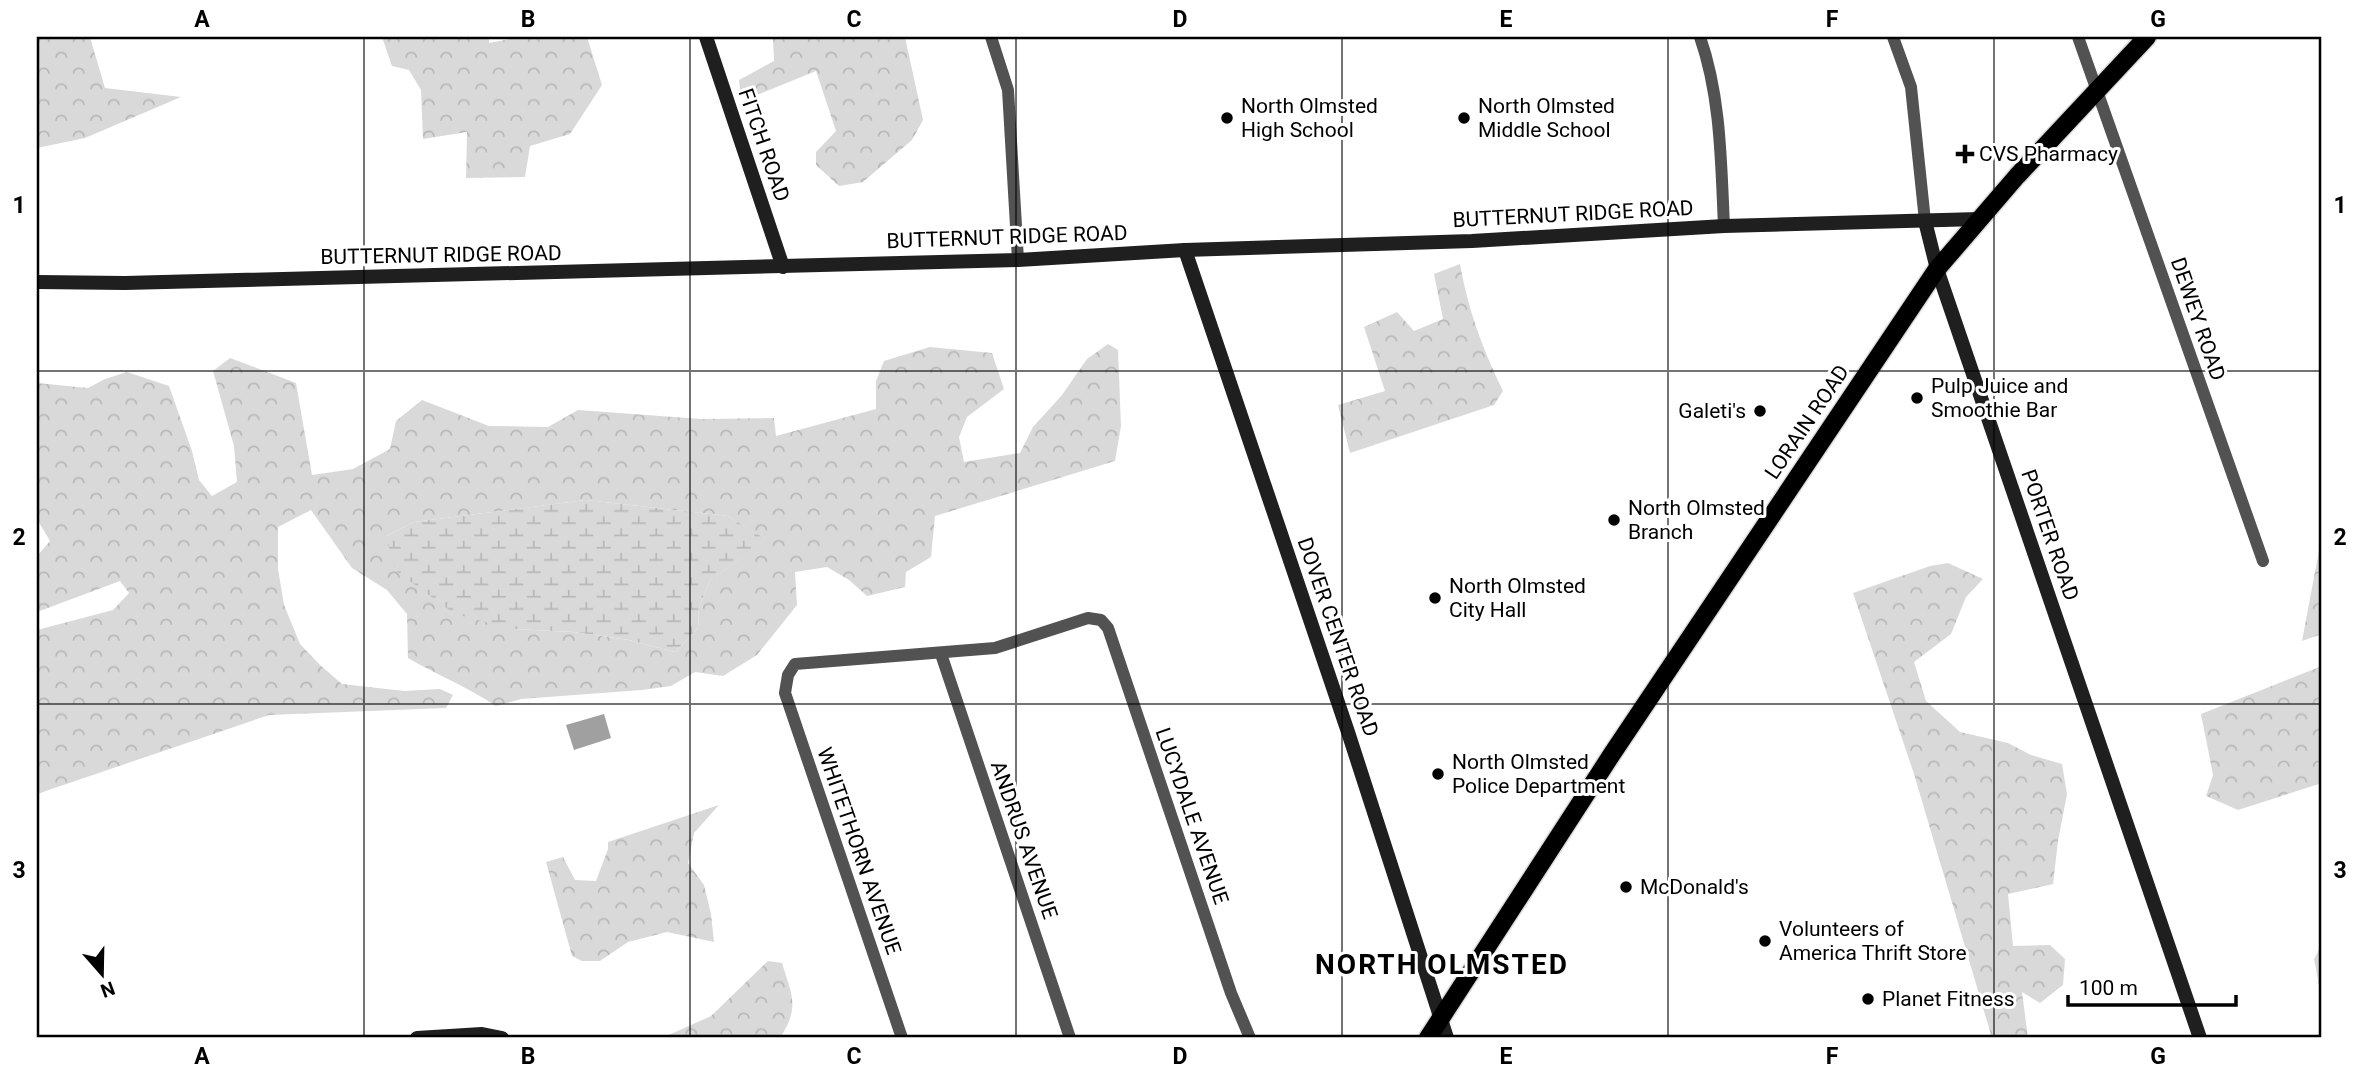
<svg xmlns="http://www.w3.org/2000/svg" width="2359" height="1075" viewBox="0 0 2359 1075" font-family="Roboto,sans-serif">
  <defs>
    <pattern id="forest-crowns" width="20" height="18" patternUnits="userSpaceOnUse" patternTransform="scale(1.75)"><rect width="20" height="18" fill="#d9d9d9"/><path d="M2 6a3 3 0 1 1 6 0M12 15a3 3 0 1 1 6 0" fill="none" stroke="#b8b8b8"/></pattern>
    <pattern id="wetland-marsh" width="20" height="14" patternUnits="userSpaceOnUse" patternTransform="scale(1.75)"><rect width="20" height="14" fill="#d9d9d9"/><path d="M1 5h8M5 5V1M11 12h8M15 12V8" fill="none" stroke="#b8b8b8"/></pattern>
  </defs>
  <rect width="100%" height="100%" fill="#fff"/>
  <g fill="url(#forest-crowns)" fill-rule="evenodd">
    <polygon points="37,37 90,37 105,88 181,97 85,138 37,148"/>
    <polygon points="382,37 489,37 489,43 520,37 587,37 602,85 570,134 530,146 525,177 466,178 467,132 423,139 421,90 409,70 392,66"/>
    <polygon points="773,37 905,37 923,120 912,140 863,182 839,186 816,165 816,152 836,131 816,71 752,97 740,90 739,80 774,61"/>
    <path d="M1460 264C1468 310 1483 350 1503 391L1494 405 1350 453 1338 405 1385 391 1364 327 1397 312 1414 331 1443 319 1434 274Z"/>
    <path d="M1108 344 1118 350 1121 426 1115 461 935 516 931 557 906 572 905 587 867 596 849 580 827 567 795 572 797 605 757 655 723 676 695 672 671 686 642 690 521 699 496 706C468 687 437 675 408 658L407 614 387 590 352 568 311 510 278 527V569L284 605 300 644 320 665 342 684 404 691 440 689 453 695 446 708 269 715 37 794V630L113 610 129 593 120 581 37 612V556L50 541 37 519V383L88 388 105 379 127 372 169 386 192 451 199 480 212 496 237 482 234 446 213 371 230 358 296 383 312 475 353 469 390 449 396 421 422 400 489 426 548 427 578 410 701 419 774 418 776 436 876 409V381L884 361 930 347 992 353 1004 389 967 417 959 437 964 462 1020 453 1033 427 1062 395 1087 359ZM586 500 728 516 766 540 710 580 699 608 698 628 675 652 629 640 573 632 513 629 386 536 414 522Z"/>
    <polygon points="2321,540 2322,634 2302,641"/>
    <polygon points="1948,563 1983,579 1966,597 1951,634 1914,662 1926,701 1960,732 2008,743 2031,755 2062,764 2067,794 2058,841 2053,884 2008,894 2013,946 2050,945 2065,959 2063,985 2040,1003 2022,992 2028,1038 1992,1038 1914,774 1853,593 1930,566"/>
    <polygon points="2322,666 2322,783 2238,810 2206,796 2213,775 2201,714"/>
    <polygon points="719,805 694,833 688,863 704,885 711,914 714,942 667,932 628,942 600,961 582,961 572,956 546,862 563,857 575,880 596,881 608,849 608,842"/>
    <polygon points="2322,944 2322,1002 2314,959"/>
    <path d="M768 961 782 963C792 996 800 1007 780 1038H662L711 1016Z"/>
  </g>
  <polygon fill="url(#wetland-marsh)" points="586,500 728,516 767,540 710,580 699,608 698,628 675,652 629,640 574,632 513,629 455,614 396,571 386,536 414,522"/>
  <polygon fill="#a0a0a0" points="604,714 611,738 574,750 566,725"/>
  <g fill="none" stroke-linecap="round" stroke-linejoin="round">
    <defs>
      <polyline id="primary" points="1428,1038 1612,754 1937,269 2017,176 2147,37"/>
    </defs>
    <use href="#primary" stroke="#dbdbdb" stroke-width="21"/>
    <g stroke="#525252" stroke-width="12">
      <polyline points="991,37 1008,90 1018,260"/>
      <path d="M1700 37C1721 97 1721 163 1724 226"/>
      <polyline points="1893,37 1911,87 1925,221"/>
      <polyline points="2078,37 2263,561"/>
      <polyline points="941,654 1070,1038"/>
      <polyline points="902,1038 785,693 788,675 795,664 995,648 1088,618 1101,620 1108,628 1231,993 1250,1038"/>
    </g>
    <g stroke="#1f1f1f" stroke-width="14">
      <polyline points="706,37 783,267"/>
      <polyline points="1925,221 1937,269 2200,1038"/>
      <polyline points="1185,250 1348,732 1447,1038"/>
      <polyline points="37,282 125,283 1018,260 1185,250 1472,241 1724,226 1979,219"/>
      <polyline points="417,1038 482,1034 502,1038"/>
    </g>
    <use href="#primary" stroke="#000" stroke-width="18"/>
  </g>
  <path fill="none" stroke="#000" stroke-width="2" stroke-opacity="0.55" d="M364 37V1038M690 37V1038M1016 37V1038M1342 37V1038M1668 37V1038M1994 37V1038M37 371H2322M37 704H2322"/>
  <g fill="#000" stroke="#fff" stroke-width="2.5">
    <circle cx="1227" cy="118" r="7"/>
    <circle cx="1464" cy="118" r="7"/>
    <path d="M1961.5 143.5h7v7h7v7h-7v7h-7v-7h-7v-7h7z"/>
    <circle cx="1917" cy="398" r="7"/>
    <circle cx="1760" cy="411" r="7"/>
    <circle cx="1614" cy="520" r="7"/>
    <circle cx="1435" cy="598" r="7"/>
    <circle cx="1438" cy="774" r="7"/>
    <circle cx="1626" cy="887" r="7"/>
    <circle cx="1765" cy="941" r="7"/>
    <circle cx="1868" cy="999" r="7"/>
  </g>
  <g text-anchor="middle" stroke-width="6" stroke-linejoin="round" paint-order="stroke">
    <g font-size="21" fill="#000" stroke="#fff" text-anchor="start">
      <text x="1241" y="113">North Olmsted<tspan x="1241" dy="24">High School</tspan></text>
      <text x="1478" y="113">North Olmsted<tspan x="1478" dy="24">Middle School</tspan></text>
      <text x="1979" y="161">CVS Pharmacy</text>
      <text x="1931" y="393">Pulp Juice and<tspan x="1931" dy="24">Smoothie Bar</tspan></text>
      <text x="1746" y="418" text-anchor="end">Galeti's</text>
      <text x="1628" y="515">North Olmsted<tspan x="1628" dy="24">Branch</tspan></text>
      <text x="1449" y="593">North Olmsted<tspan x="1449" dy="24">City Hall</tspan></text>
      <text x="1452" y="769">North Olmsted<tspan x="1452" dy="24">Police Department</tspan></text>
      <text x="1640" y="894">McDonald's</text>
      <text x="1779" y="936">Volunteers of<tspan x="1779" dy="24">America Thrift Store</tspan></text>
      <text x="1882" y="1006">Planet Fitness</text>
    </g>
    <g font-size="21" fill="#000" stroke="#fff">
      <text transform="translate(764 145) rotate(71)" y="7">FITCH ROAD</text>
      <text transform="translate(1573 214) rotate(-3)" y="7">BUTTERNUT RIDGE ROAD</text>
      <text transform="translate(1007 237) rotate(-2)" y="7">BUTTERNUT RIDGE ROAD</text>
      <text transform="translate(441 255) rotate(-1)" y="7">BUTTERNUT RIDGE ROAD</text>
      <text transform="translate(2198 319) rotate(71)" y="7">DEWEY ROAD</text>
      <text transform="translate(1807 422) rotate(-56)" y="7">LORAIN ROAD</text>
      <text transform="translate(2050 535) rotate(71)" y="7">PORTER ROAD</text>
      <text transform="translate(1338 637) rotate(71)" y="7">DOVER CENTER ROAD</text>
      <text transform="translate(1192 816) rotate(71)" y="7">LUCYDALE AVENUE</text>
      <text transform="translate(1024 840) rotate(71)" y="7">ANDRUS AVENUE</text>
      <text transform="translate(859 851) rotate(71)" y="7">WHITETHORN AVENUE</text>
    </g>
    <g font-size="28" font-weight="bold" letter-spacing="2" fill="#000" stroke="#fff">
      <text x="1442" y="974">NORTH OLMSTED</text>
    </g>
  </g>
  <rect width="2359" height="1075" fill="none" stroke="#ffffff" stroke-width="77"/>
  <g transform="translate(102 974) rotate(160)" stroke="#ffffff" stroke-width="5" paint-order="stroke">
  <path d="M0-5L12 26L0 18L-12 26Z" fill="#000000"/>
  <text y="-10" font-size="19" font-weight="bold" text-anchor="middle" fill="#000000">N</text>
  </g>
  <path d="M2068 995v10h168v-10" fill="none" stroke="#000000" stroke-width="3.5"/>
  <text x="2079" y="995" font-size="21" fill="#000000" stroke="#ffffff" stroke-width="5" paint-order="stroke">100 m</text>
  <rect x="38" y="38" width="2282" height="998" fill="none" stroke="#000" stroke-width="2.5"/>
  <g font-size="23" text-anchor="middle" font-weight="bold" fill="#000">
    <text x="202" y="27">A</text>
    <text x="528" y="27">B</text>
    <text x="854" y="27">C</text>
    <text x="1180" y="27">D</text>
    <text x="1506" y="27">E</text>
    <text x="1832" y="27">F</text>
    <text x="2158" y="27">G</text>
    <text x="19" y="213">1</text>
    <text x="2340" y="213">1</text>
    <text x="19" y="545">2</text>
    <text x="2340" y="545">2</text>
    <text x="19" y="878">3</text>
    <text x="2340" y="878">3</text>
    <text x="202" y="1064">A</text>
    <text x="528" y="1064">B</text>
    <text x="854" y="1064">C</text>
    <text x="1180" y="1064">D</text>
    <text x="1506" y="1064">E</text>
    <text x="1832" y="1064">F</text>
    <text x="2158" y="1064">G</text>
  </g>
</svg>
